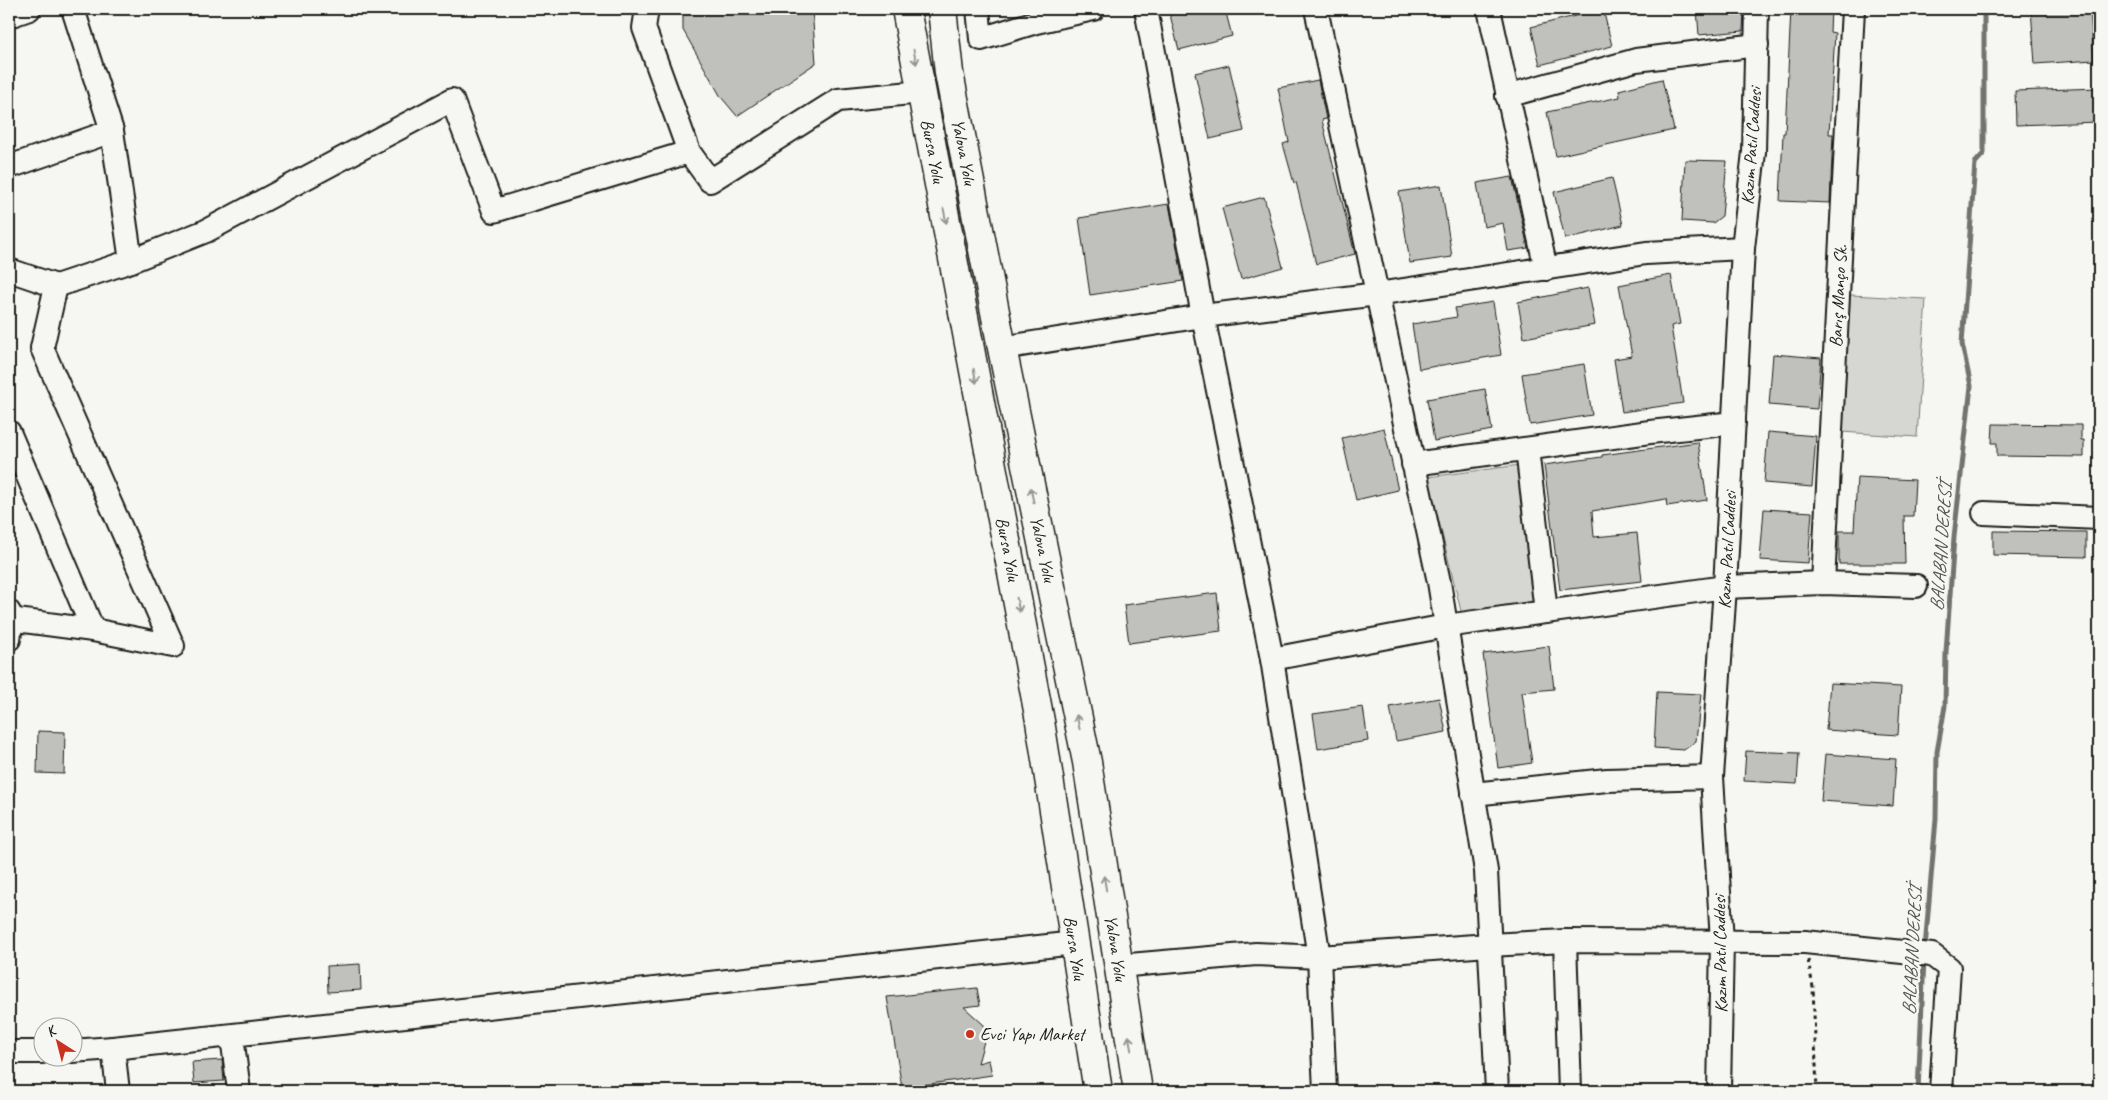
<svg xmlns="http://www.w3.org/2000/svg" width="2108" height="1100" viewBox="0 0 2108 1100" font-family="Caveat,sans-serif">
  <rect width="100%" height="100%" fill="#f6f6f2"/>
  <filter id="ink" filterUnits="userSpaceOnUse"><feTurbulence type="fractalNoise" baseFrequency=".02" numOctaves="2"/><feDisplacementMap in="SourceGraphic" scale="10" xChannelSelector="R" yChannelSelector="G"/><feConvolveMatrix kernelMatrix="1 2 1 2 8 2 1 2 1" color-interpolation-filters="sRGB"/></filter>
  <g filter="url(#ink)">
    <g fill="#d6d6d2" stroke="#797977">
      <polygon points="1850,295 1926,299 1917,437 1841,432"/>
      <polygon points="1520,465 1536,606 1462,615 1428,477"/>
    </g>
    <g fill="none" stroke-linecap="round" stroke-linejoin="round">
      <g stroke="#727271" stroke-width="5">
        <polyline points="1925,948 1936,819 1937,752 1945,706 1946,652 1954,537 1971,386 1962,344 1975,163 1984,153 1984,9"/>
        <polyline points="1918,1091 1924,959"/>
      </g>
    </g>
    <g fill="#c0c0bd" stroke="#1c1c1c">
      <polygon points="697,9 812,9 816,63 737,116 721,97 683,30 683,11"/>
      <polygon points="1176,9 1225,9 1232,36 1179,50 1169,11"/>
      <polygon points="1603,9 1612,46 1540,65 1531,27"/>
      <polygon points="1697,9 1744,9 1743,31 1699,35"/>
      <polygon points="1791,9 1831,9 1830,32 1835,33 1829,134 1833,134 1830,203 1780,201 1783,133 1785,133"/>
      <polygon points="2031,9 2090,9 2094,60 2035,64"/>
      <polygon points="1229,65 1244,131 1210,139 1195,73"/>
      <polygon points="1662,79 1674,130 1556,156 1547,112 1620,97 1619,90"/>
      <polygon points="1318,80 1326,119 1322,120 1355,254 1316,264 1296,182 1294,183 1283,144 1289,142 1278,88"/>
      <polygon points="2098,88 2099,122 2016,125 2015,91"/>
      <polygon points="1685,160 1727,161 1722,216 1713,223 1682,221"/>
      <polygon points="1512,177 1528,248 1508,251 1503,223 1484,227 1477,183"/>
      <polygon points="1612,178 1623,225 1565,239 1554,192"/>
      <polygon points="1441,185 1452,257 1410,263 1399,192"/>
      <polygon points="1264,197 1283,267 1241,279 1222,208"/>
      <polygon points="1169,204 1183,281 1090,295 1079,218"/>
      <polygon points="1671,275 1680,324 1671,326 1683,403 1622,412 1614,359 1632,356 1619,285"/>
      <polygon points="1588,288 1595,325 1524,338 1518,302"/>
      <polygon points="1493,302 1501,355 1419,369 1412,324 1457,317 1455,308"/>
      <polygon points="1773,354 1821,358 1817,409 1769,405"/>
      <polygon points="1584,364 1592,415 1530,425 1522,374"/>
      <polygon points="1485,389 1492,430 1434,441 1427,399"/>
      <polygon points="1993,424 2081,425 2081,440 2084,440 2084,457 1997,456 1997,443 1992,443"/>
      <polygon points="1384,428 1398,490 1356,500 1342,438"/>
      <polygon points="1768,432 1816,436 1812,487 1764,483"/>
      <polygon points="1698,442 1707,500 1667,506 1666,499 1592,511 1594,537 1637,533 1642,581 1560,590 1544,465 1602,457 1602,455"/>
      <polygon points="1857,477 1915,480 1913,516 1904,516 1905,564 1839,564 1839,531 1854,531"/>
      <polygon points="1764,509 1812,512 1808,563 1760,560"/>
      <polygon points="1993,531 2086,532 2086,557 1993,555"/>
      <polygon points="1217,593 1221,631 1129,643 1124,605"/>
      <polygon points="1549,646 1554,689 1522,692 1532,763 1498,768 1483,654"/>
      <polygon points="1830,683 1901,687 1898,735 1826,730"/>
      <polygon points="1657,692 1701,694 1696,741 1684,750 1654,748"/>
      <polygon points="1439,698 1446,732 1396,741 1390,707"/>
      <polygon points="1363,707 1368,741 1318,749 1313,714"/>
      <polygon points="38,731 65,732 64,774 37,773"/>
      <polygon points="1746,751 1799,753 1797,784 1744,781"/>
      <polygon points="1825,754 1896,759 1893,806 1821,801"/>
      <polygon points="360,964 361,990 328,992 327,966"/>
      <polygon points="977,988 980,1005 964,1007 984,1025 986,1034 978,1063 989,1060 992,1075 902,1088 887,997"/>
      <polygon points="222,1060 224,1081 194,1083 192,1062"/>
    </g>
    <g fill="none" stroke-linecap="round" stroke-linejoin="round">
      <defs>
        <g id="minor">
          <polyline points="73,9 112,131 131,261"/>
          <polyline points="647,9 644,28 689,152"/>
          <polyline points="978,9 981,39 1036,22 1093,9"/>
          <polyline points="1146,9 1203,316 1272,659 1319,957 1325,1091"/>
          <polyline points="1316,9 1439,582 1486,871 1497,1091"/>
          <polyline points="1489,9 1546,269"/>
          <polyline points="9,16 29,9"/>
          <polyline points="1507,96 1636,60 1757,45"/>
          <polyline points="9,167 112,131"/>
          <polyline points="9,270 56,286 131,261 206,231 452,100 494,211 689,152 710,181 838,100 922,92"/>
          <polyline points="1002,348 1203,316 1377,294 1646,253 1743,248"/>
          <polyline points="9,432 93,630"/>
          <polyline points="1527,449 1546,612"/>
          <polyline points="1413,464 1650,432 1734,423"/>
          <polyline points="1984,513 2099,518"/>
          <polyline points="1823,583 1853,9"/>
          <polyline points="9,612 12,619 9,639"/>
          <polyline points="9,619 93,630 173,646 42,348 56,286"/>
          <polyline points="1272,659 1446,626 1725,587 1823,583 1916,586"/>
          <polyline points="1473,794 1607,780 1712,777"/>
          <polyline points="1565,941 1570,1091"/>
          <polyline points="1118,966 1256,954 1319,957 1489,945 1565,941 1805,942 1932,955 1949,968 1941,1091"/>
          <polyline points="232,1036 239,1091"/>
          <polyline points="113,1048 118,1091"/>
          <polyline points="72,1051 113,1048 1075,943"/>
          <polyline points="9,1052 42,1052"/>
          <polyline points="1719,1091 1722,942 1712,777 1725,587 1743,248 1754,152 1757,9"/>
        </g>
        <g id="highway">
          <polyline points="906,9 1040,721 1098,1091"/>
          <polyline points="942,9 949,73 1002,348 1087,762 1138,1091"/>
        </g>
      </defs>
      <use href="#minor" stroke="#1c1c1c" stroke-width="26"/>
      <use href="#highway" stroke="#1c1c1c" stroke-width="31"/>
      <polyline stroke="#1c1c1c" stroke-width="3" stroke-dasharray="4 4" stroke-linecap="butt" points="1808,960 1813,987 1817,1091"/>
      <use href="#minor" stroke="#f6f6f2" stroke-width="22"/>
      <use href="#highway" stroke="#f6f6f2" stroke-width="28"/>
    </g>
    <defs><path id="oneway-shaft" d="M-6 0H5M1.5-3L5.5 0L1.5 3" fill="none" stroke-width="1.6" stroke-linecap="round" stroke-linejoin="round" transform="scale(1.25)"/></defs>
    <g stroke="#949492">
      <use href="#oneway-shaft" transform="translate(915 57) rotate(79)"/>
      <use href="#oneway-shaft" transform="translate(945 216) rotate(79)"/>
      <use href="#oneway-shaft" transform="translate(975 376) rotate(79)"/>
      <use href="#oneway-shaft" transform="translate(1032 495) rotate(-102)"/>
      <use href="#oneway-shaft" transform="translate(1018 605) rotate(79)"/>
      <use href="#oneway-shaft" transform="translate(1078 722) rotate(-102)"/>
      <use href="#oneway-shaft" transform="translate(1105 883) rotate(-99)"/>
      <use href="#oneway-shaft" transform="translate(1130 1043) rotate(-99)"/>
    </g>
  </g>
  <circle fill="#c8321e" stroke="#f6f6f2" stroke-width="2" cx="970" cy="1034" r="5"/>
  <g text-anchor="middle" stroke-width="5" stroke-linejoin="round" paint-order="stroke">
    <g font-size="18" fill="#1c1c1c" stroke="#f6f6f2">
      <text transform="translate(1751 146) rotate(-86)" y="6">Kazım Patıl Caddesi</text>
      <text transform="translate(933 151) rotate(79)" y="6">Bursa Yolu</text>
      <text transform="translate(964 152) rotate(79)" y="6">Yalova Yolu</text>
      <text transform="translate(1838 296) rotate(-87)" y="6">Barış Manço Sk.</text>
      <text transform="translate(1008 549) rotate(79)" y="6">Bursa Yolu</text>
      <text transform="translate(1043 549) rotate(78)" y="6">Yalova Yolu</text>
      <text transform="translate(1727 550) rotate(-87)" y="6">Kazım Patıl Caddesi</text>
      <text transform="translate(1075 948) rotate(81)" y="6">Bursa Yolu</text>
      <text transform="translate(1116 948) rotate(81)" y="6">Yalova Yolu</text>
      <text transform="translate(1720 954) rotate(-91)" y="6">Kazım Patıl Caddesi</text>
    </g>
    <g font-size="18" fill="#1c1c1c" stroke="#f6f6f2" text-anchor="start">
      <text x="980" y="1040">Evci Yapı Market</text>
    </g>
    <g font-size="19" font-style="italic" fill="#565654" stroke="#f6f6f2">
      <text transform="translate(1940 547) rotate(-86)" y="7">BALABAN DERESİ</text>
      <text transform="translate(1911 951) rotate(-87)" y="7">BALABAN DERESİ</text>
    </g>
  </g>
  <rect width="2108" height="1100" fill="none" stroke="#f6f6f2" stroke-width="30"/>
  <rect x="15" y="15" width="2078" height="1070" fill="none" stroke="#1c1c1c" stroke-width="2" filter="url(#ink)"/>
  <g transform="translate(58 1042) rotate(324)"><circle r="24" fill="#f6f6f2" stroke="#9f9f9c"/>
  <path d="M0-4L9 19L0 12L-9 19Z" fill="#c8321e"/>
  <text y="-8" font-size="14" font-weight="bold" text-anchor="middle" fill="#1c1c1c">K</text>
  </g>
</svg>
